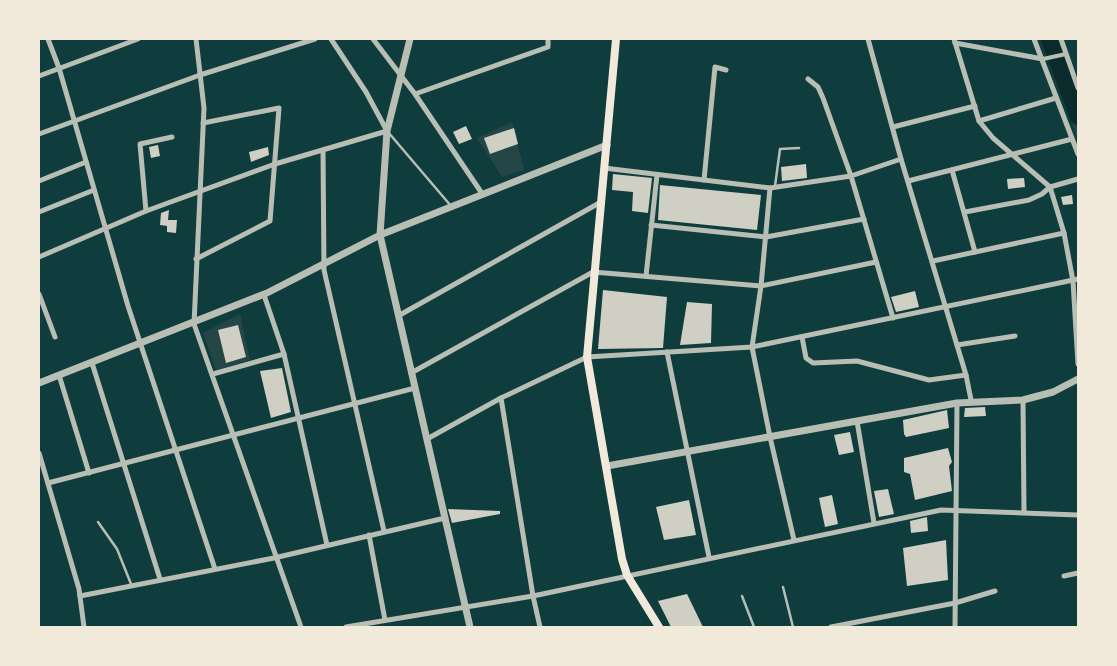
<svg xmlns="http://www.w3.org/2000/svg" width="1117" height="666" viewBox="0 0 1117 666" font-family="'DM Sans',sans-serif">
  <rect width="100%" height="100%" fill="#0f3d3e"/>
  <g fill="#244646">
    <polygon points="1042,39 1059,39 1078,95 1078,140"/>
    <polygon points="512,122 524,170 502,177 477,138"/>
    <polygon points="240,314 250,360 216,370 203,333"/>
  </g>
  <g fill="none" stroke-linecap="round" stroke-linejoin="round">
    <polyline stroke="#0a2a2b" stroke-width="16" points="1049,39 1078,117"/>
  </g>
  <g fill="#cfcfc3">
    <polygon points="466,126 472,139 459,144 453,132"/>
    <polygon points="514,128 518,144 490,154 484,138"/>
    <polygon points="158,145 160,156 151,158 149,147"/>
    <polygon points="268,147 269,155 251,162 249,152"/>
    <polygon points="806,164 807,178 782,181 781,167"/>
    <polygon points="613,174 652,178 648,213 632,211 633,192 612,190"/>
    <polygon points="1024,178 1025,187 1008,189 1007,179"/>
    <polygon points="660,185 761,195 757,230 658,220"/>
    <polygon points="1072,195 1073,204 1063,205 1061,197"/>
    <polygon points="169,210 168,220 177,220 176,233 167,232 167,226 160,225 161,213"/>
    <polygon points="603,290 667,297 663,348 598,349"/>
    <polygon points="915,291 919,307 896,312 891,297"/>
    <polygon points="687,302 712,304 711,343 680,345"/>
    <polygon points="238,325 246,357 226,363 218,330"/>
    <polygon points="282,368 291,412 271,418 260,371"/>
    <polygon points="985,407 986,416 964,417 965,408"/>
    <polygon points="947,410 949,428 906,437 904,434 903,420"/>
    <polygon points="850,432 854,452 839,455 834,435"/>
    <polygon points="948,448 952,462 949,466 952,491 915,500 910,474 904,472 904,458"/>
    <polygon points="888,489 894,514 879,517 874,491"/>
    <polygon points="832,495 838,524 825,527 819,498"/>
    <polygon points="689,500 696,535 664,540 656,507"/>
    <polygon points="448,509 500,511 500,514 452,523"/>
    <polygon points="927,517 928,531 911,533 910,521"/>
    <polygon points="946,540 948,580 907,586 903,548"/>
    <polygon points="687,594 703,627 671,627 658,601"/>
  </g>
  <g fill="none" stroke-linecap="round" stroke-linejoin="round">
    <g stroke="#b8beb3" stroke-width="2.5">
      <polyline points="388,132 451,206"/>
      <polyline points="775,186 780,149 799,148"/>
      <polyline points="98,522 117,549 131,584"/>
      <polyline points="783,587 793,627"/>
      <polyline points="742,596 754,627"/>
    </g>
    <polyline stroke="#b8beb3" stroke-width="4" points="1043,59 1066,54"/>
    <g stroke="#b8beb3" stroke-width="5">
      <polyline points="48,39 59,68 128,306 215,569"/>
      <polyline points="196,39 204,108 194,324 301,627"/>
      <polyline points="373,39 415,94 483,195"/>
      <polyline points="868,39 901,159 966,375 971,400"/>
      <polyline points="954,39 979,121 993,138 1050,187 1064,233 1073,281 1078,364"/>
      <polyline points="1034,39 1078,154"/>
      <polyline points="1061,39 1078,88"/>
      <polyline points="955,43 1043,59"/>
      <polyline points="39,76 138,39"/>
      <polyline points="808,79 818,87 823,98 851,176 893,318"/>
      <polyline points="415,94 548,47 548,39"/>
      <polyline points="979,121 1056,98"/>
      <polyline points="893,127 975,106"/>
      <polyline points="39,134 200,75 315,39"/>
      <polyline points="323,150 324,270 384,531"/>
      <polyline points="604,168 770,188 851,176 901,159"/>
      <polyline points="952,170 975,252"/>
      <polyline points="704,180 715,67 726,70"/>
      <polyline points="39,181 86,162"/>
      <polyline points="908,181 1072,139"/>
      <polyline points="770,188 761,286 752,347 770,437 794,540"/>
      <polyline points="146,211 140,144 172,137"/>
      <polyline points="39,212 94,190"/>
      <polyline points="965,212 1029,200 1042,194 1050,187 1078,179"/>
      <polyline points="651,225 766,237 864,219"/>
      <polyline points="39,257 146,211 275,164 387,131 366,92 331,39"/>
      <polyline points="196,259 270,221 279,108 203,123"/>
      <polyline points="933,261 1064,233"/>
      <polyline points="646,276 657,175"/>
      <polyline points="39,294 55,337"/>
      <polyline points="264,295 284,354 327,545"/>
      <polyline points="398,316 601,202"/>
      <polyline points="802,337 806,358 813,363 857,361 929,380 966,375"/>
      <polyline points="957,345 1015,336"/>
      <polyline points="667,352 709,557"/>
      <polyline points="92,363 160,579"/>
      <polyline points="411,373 593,272 761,286 876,262"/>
      <polyline points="213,374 284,354"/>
      <polyline points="59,375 89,473"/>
      <polyline points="501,398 533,596 540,627"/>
      <polyline points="1023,400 1024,511"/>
      <polyline points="857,421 874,523"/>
      <polyline points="427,439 501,398 587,357 752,347 1078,279"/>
      <polyline points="39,453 79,589 84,627"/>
      <polyline points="48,483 415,388"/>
      <polyline points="369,535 385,620"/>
      <polyline points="1064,576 1078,573"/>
      <polyline points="80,596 274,558 445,518"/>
      <polyline points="346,627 533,596 941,510 1078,515"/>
      <polyline points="831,627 955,603 995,591"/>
      <polyline points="955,627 957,403"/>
    </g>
    <g stroke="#b8beb3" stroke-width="7">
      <polyline points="410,39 387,131 380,235 470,627"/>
      <polyline points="39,383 267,293 380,235 607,145"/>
      <polyline points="607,466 957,403 1023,400 1053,392 1078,379"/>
    </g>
    <polyline stroke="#f1e9da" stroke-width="8" points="616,39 587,357 622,559 627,575 659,627"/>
  </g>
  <rect width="1117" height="666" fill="none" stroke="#f1e9da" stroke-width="80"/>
</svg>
